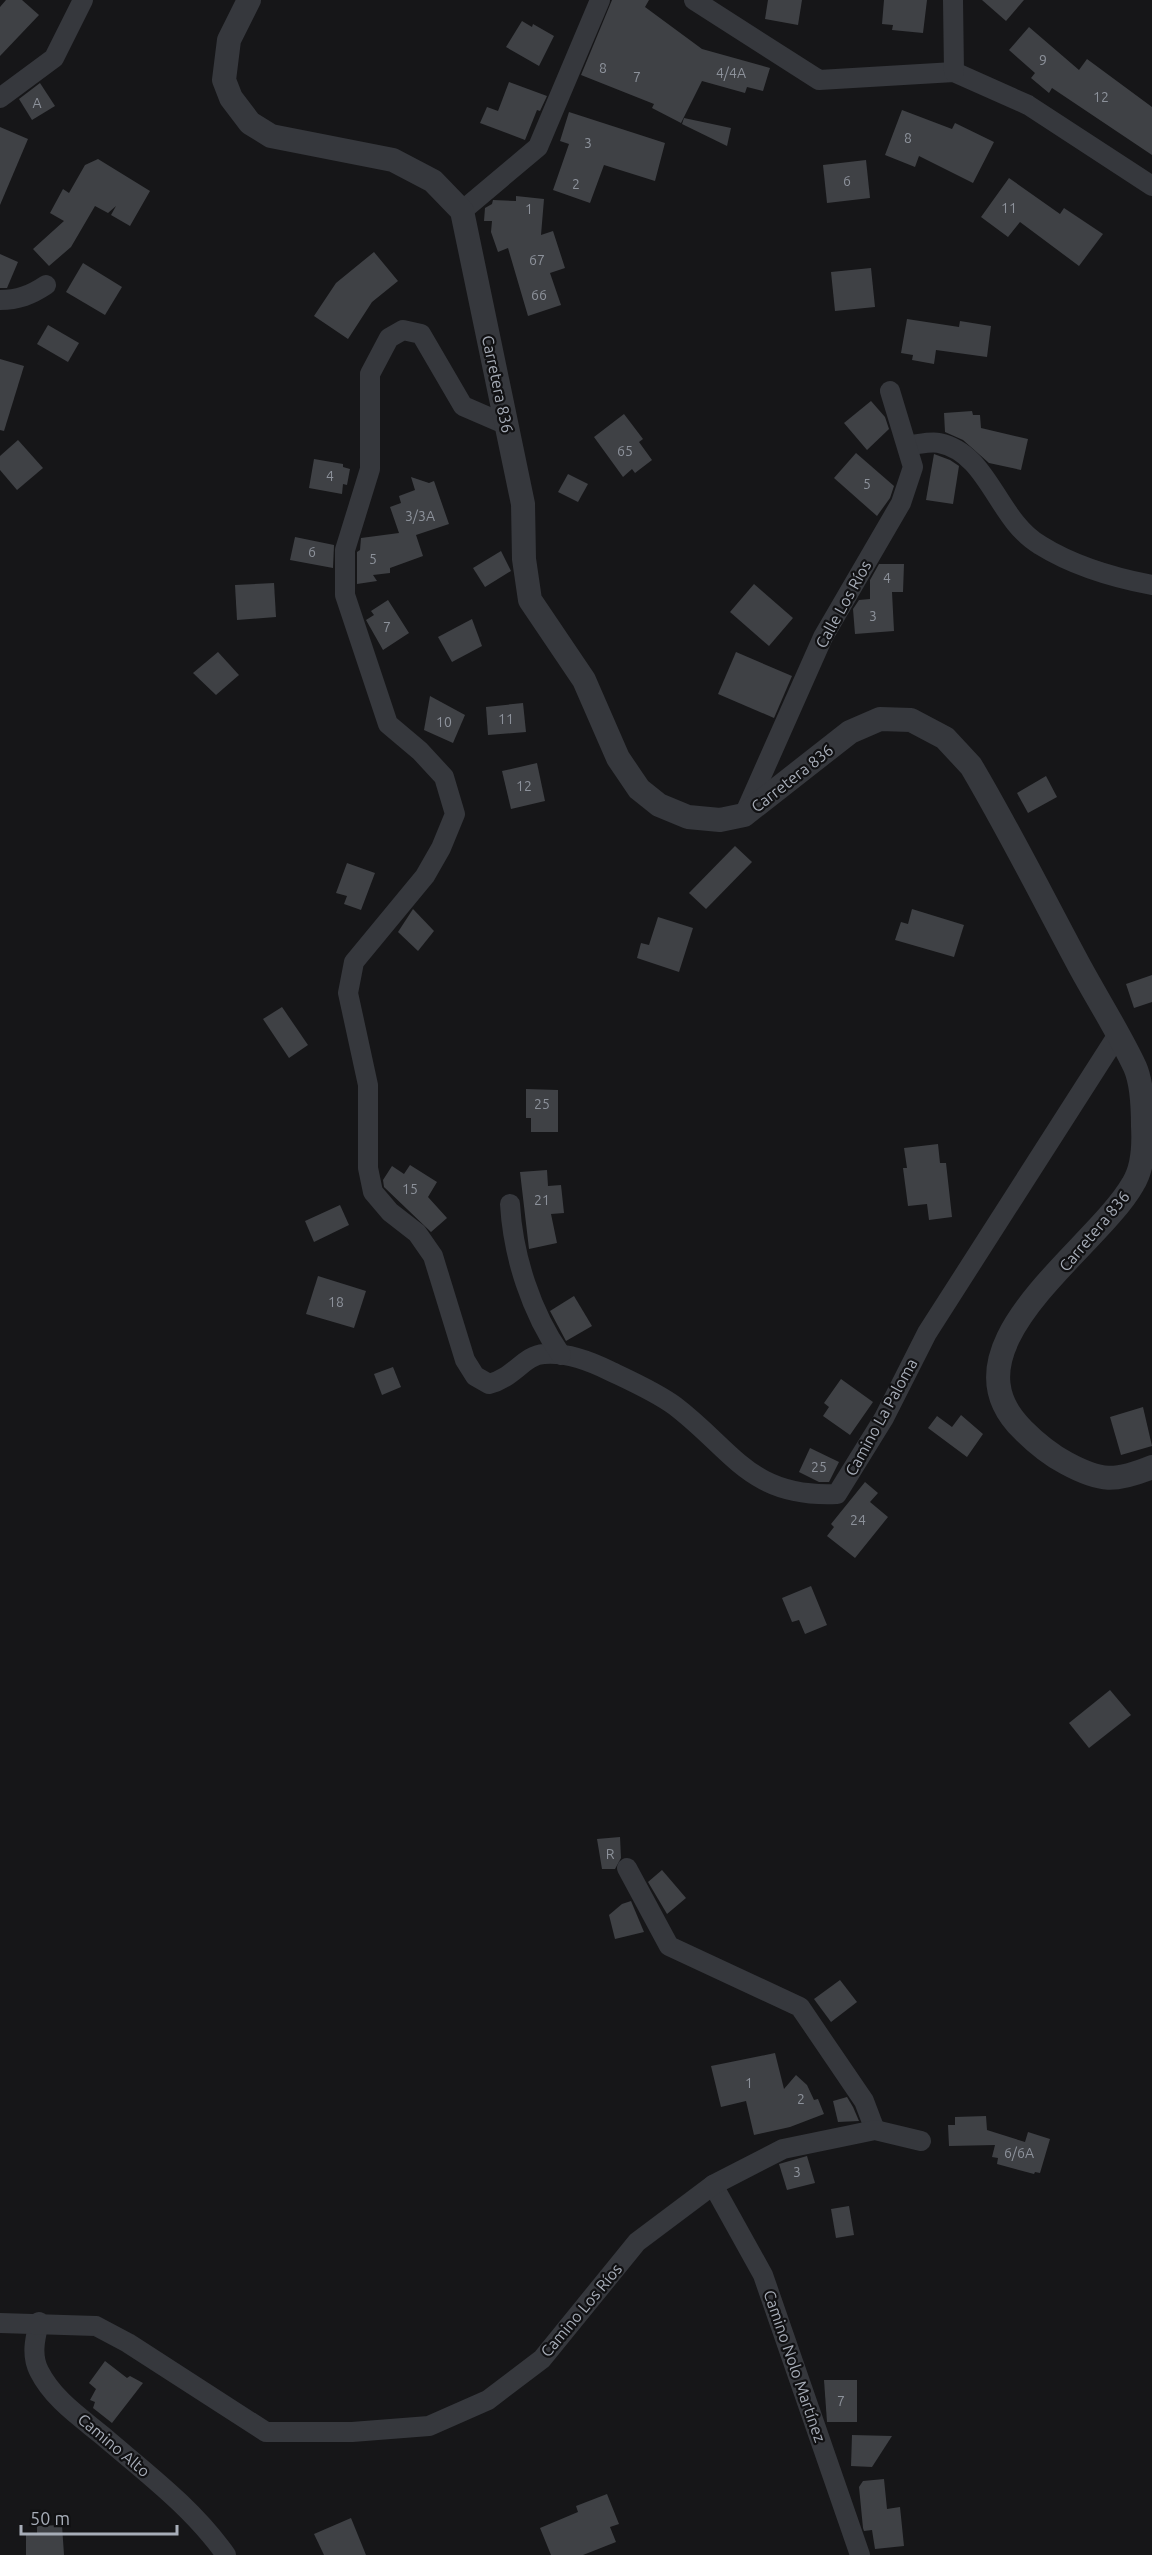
<svg xmlns="http://www.w3.org/2000/svg" width="1152" height="2555" viewBox="0 0 1152 2555" font-family="Ubuntu,sans-serif">
  <rect width="100%" height="100%" fill="#161618"/>
  <g fill="#3f4145">
    <polygon points="6,0 22,0 39,15 0,56 0,7"/>
    <polygon points="612,0 649,0 645,7 702,49 770,68 763,91 747,87 745,93 702,81 681,123 652,108 654,104 581,75"/>
    <polygon points="768,0 802,0 798,25 765,19"/>
    <polygon points="884,0 927,0 923,33 892,30 893,25 882,24"/>
    <polygon points="982,0 1024,0 1006,21"/>
    <polygon points="522,21 532,27 533,24 554,36 539,66 506,47"/>
    <polygon points="1029,27 1079,70 1087,59 1152,107 1152,155 1052,88 1049,93 1031,78 1035,73 1009,50"/>
    <polygon points="509,82 547,96 540,111 537,110 525,140 480,123 487,107 498,111"/>
    <polygon points="40,83 55,106 32,120 19,99"/>
    <polygon points="902,110 952,129 955,123 994,142 973,183 919,156 915,167 885,155"/>
    <polygon points="569,112 665,143 655,181 604,165 590,203 553,190 569,144 560,141"/>
    <polygon points="684,118 731,128 727,146 682,124"/>
    <polygon points="0,127 28,139 0,205"/>
    <polygon points="98,159 150,191 130,226 111,215 116,206 108,213 95,206 71,247 49,266 33,249 64,221 50,213 63,189 69,193 85,165"/>
    <polygon points="866,160 870,198 827,203 823,165"/>
    <polygon points="1009,178 1060,214 1064,208 1103,234 1079,266 1020,222 1008,237 981,217"/>
    <polygon points="516,196 544,199 541,235 553,231 565,268 550,273 561,305 528,316 508,248 498,252 491,232 492,221 484,221 485,208 492,204 493,200 516,201"/>
    <polygon points="374,252 398,281 372,302 348,339 314,316 336,283"/>
    <polygon points="0,254 18,262 7,288 0,288"/>
    <polygon points="83,263 122,287 105,315 66,292"/>
    <polygon points="871,268 875,307 835,311 831,272"/>
    <polygon points="907,319 959,327 960,321 991,326 987,357 936,350 934,364 912,360 913,355 901,353"/>
    <polygon points="48,325 79,343 68,362 37,344"/>
    <polygon points="0,359 24,366 4,431 0,430"/>
    <polygon points="871,401 885,417 889,429 867,450 844,423"/>
    <polygon points="972,411 973,415 980,415 981,428 1028,439 1021,470 989,463 963,440 945,432 944,413"/>
    <polygon points="624,414 643,439 639,442 652,460 635,473 632,469 623,477 594,437"/>
    <polygon points="18,440 43,468 17,490 0,470 0,456"/>
    <polygon points="856,453 894,486 890,498 877,516 834,478"/>
    <polygon points="934,454 950,460 959,466 953,504 926,500"/>
    <polygon points="314,459 343,464 343,467 350,469 347,485 343,484 342,494 309,488"/>
    <polygon points="568,474 588,484 578,502 558,492"/>
    <polygon points="411,477 429,483 434,481 449,524 416,535 423,556 390,568 390,573 373,575 377,581 357,584 357,552 360,550 361,538 399,533 390,507 401,503 399,496 415,490"/>
    <polygon points="295,537 334,545 333,568 290,560"/>
    <polygon points="501,551 511,571 485,587 473,568"/>
    <polygon points="879,564 904,564 903,592 892,592 894,631 855,634 853,609 859,600 870,599 870,580"/>
    <polygon points="274,583 276,617 237,620 235,585"/>
    <polygon points="754,584 793,618 769,646 730,612"/>
    <polygon points="388,600 409,633 383,650 366,620 374,615 371,611"/>
    <polygon points="472,619 482,646 452,662 438,637"/>
    <polygon points="218,652 239,675 216,695 193,673"/>
    <polygon points="736,652 792,676 774,718 718,694"/>
    <polygon points="430,696 465,715 453,743 424,730"/>
    <polygon points="523,703 526,732 488,735 486,707"/>
    <polygon points="537,763 545,801 511,809 502,771"/>
    <polygon points="1046,776 1057,797 1028,813 1017,793"/>
    <polygon points="735,846 752,862 706,909 689,893"/>
    <polygon points="347,863 375,873 361,910 344,904 347,896 336,893"/>
    <polygon points="413,909 434,931 418,951 398,932"/>
    <polygon points="912,909 964,925 954,957 895,940 901,922 908,924"/>
    <polygon points="658,917 693,928 679,972 637,958 641,943 649,945"/>
    <polygon points="1152,975 1152,1002 1134,1008 1126,984"/>
    <polygon points="282,1007 308,1045 289,1058 263,1019"/>
    <polygon points="526,1089 558,1090 558,1132 531,1132 531,1118 526,1118"/>
    <polygon points="938,1144 940,1163 946,1163 952,1217 929,1220 927,1204 908,1206 903,1168 907,1168 904,1148"/>
    <polygon points="410,1165 437,1182 428,1197 447,1218 431,1232 384,1187 383,1180 392,1166 404,1174"/>
    <polygon points="547,1170 548,1186 561,1185 564,1213 551,1214 557,1243 529,1249 520,1172"/>
    <polygon points="340,1205 349,1225 314,1242 305,1221"/>
    <polygon points="318,1276 366,1291 354,1328 306,1314"/>
    <polygon points="574,1296 592,1326 566,1341 550,1311"/>
    <polygon points="393,1367 401,1387 382,1395 374,1374"/>
    <polygon points="841,1379 873,1402 850,1435 823,1416 829,1407 824,1403"/>
    <polygon points="1143,1407 1152,1446 1121,1455 1110,1417"/>
    <polygon points="961,1415 983,1434 967,1457 928,1428 937,1416 952,1427"/>
    <polygon points="810,1448 839,1462 829,1482 819,1482 799,1472"/>
    <polygon points="865,1482 878,1493 870,1502 888,1517 855,1558 827,1536 834,1527 831,1524"/>
    <polygon points="811,1586 827,1625 805,1634 799,1620 792,1622 782,1598"/>
    <polygon points="1110,1690 1131,1715 1089,1748 1069,1723"/>
    <polygon points="620,1837 621,1858 615,1869 602,1869 597,1839"/>
    <polygon points="662,1870 686,1898 667,1914 648,1882"/>
    <polygon points="631,1901 644,1932 615,1939 609,1915 622,1904"/>
    <polygon points="840,1980 857,2002 831,2022 814,1999"/>
    <polygon points="775,2053 784,2089 796,2075 807,2085 814,2100 818,2099 824,2114 790,2127 754,2135 746,2101 721,2107 711,2066"/>
    <polygon points="847,2097 853,2107 859,2121 838,2122 833,2101"/>
    <polygon points="986,2116 987,2130 1025,2142 1028,2132 1050,2139 1040,2173 1035,2172 1034,2174 997,2164 998,2158 992,2157 995,2145 949,2146 948,2125 955,2125 955,2117"/>
    <polygon points="807,2156 815,2183 787,2190 779,2164"/>
    <polygon points="849,2206 854,2235 836,2238 831,2209"/>
    <polygon points="105,2361 127,2378 130,2376 143,2383 112,2423 93,2408 95,2402 90,2400 96,2389 89,2383"/>
    <polygon points="824,2380 857,2380 857,2422 827,2422"/>
    <polygon points="852,2435 892,2436 872,2467 851,2466"/>
    <polygon points="884,2479 887,2509 900,2507 904,2546 875,2549 872,2530 864,2531 863,2528 859,2487 863,2481"/>
    <polygon points="607,2494 619,2524 610,2527 616,2542 583,2555 551,2555 540,2528 578,2512 576,2506"/>
    <polygon points="351,2518 366,2555 324,2555 314,2534"/>
    <polygon points="62,2525 64,2555 26,2555 26,2533 37,2533 37,2526"/>
  </g>
  <g fill="none" stroke-linecap="round" stroke-linejoin="round">
    <g stroke="#36383d" stroke-width="20">
      <polyline points="694,0 819,80 954,72 1028,105 1152,186"/>
      <polyline points="953,0 954,72"/>
      <polyline points="0,98 54,58 83,0"/>
      <polyline points="462,211 538,147 600,0"/>
      <path d="M0 300C18 300 31 295 46 285"/>
      <path d="M507 425 463 406 421 334 403 330 389 338 370 374V469L345 550V595L388 724 420 751 444 777 455 814 441 848 425 876 354 962 348 993 368 1085V1168L373 1192 390 1212 417 1233 433 1256 465 1360 475 1376 489 1384C514 1378 524 1355 544 1354 566 1352 590 1361 610 1371 631 1381 656 1392 675 1406 734 1451 750 1498 837 1494L884 1418 927 1333 1117 1036"/>
      <path d="M907 445C916 445 930 441 939 443 989 453 997 520 1040 545 1072 565 1115 578 1152 585"/>
      <polyline points="744,815 823,637 901,503 913,467 890,391"/>
      <path d="M510 1204C513 1256 531 1312 561 1355"/>
      <polyline points="627,1868 669,1946 800,2007 864,2101 875,2130"/>
      <polyline points="713,2185 763,2275 860,2555"/>
      <path d="M39 2322C35 2339 31 2355 39 2371 53 2399 80 2417 103 2436 146 2473 193 2508 226 2555"/>
      <polyline points="0,2323 96,2326 128,2343 266,2432 352,2432 429,2426 488,2400 542,2359 637,2242 713,2185 783,2149 875,2130 921,2141"/>
    </g>
    <path stroke="#36383d" stroke-width="24" d="M249 0 229 40 224 80 231 98 250 123 271 136 393 160 433 181 462 211 523 504 524 559 530 600 584 680 618 758 639 789 659 805 688 817 720 820 744 815 850 732 880 719 911 720 945 738 971 766C1010 832 1044 900 1080 967 1098 1000 1119 1033 1135 1067 1142 1083 1143 1108 1143 1126 1144 1144 1143 1168 1133 1184 1095 1251 938 1347 1023 1430 1035 1442 1051 1455 1066 1463 1101 1482 1115 1482 1152 1467"/>
  </g>
  <g text-anchor="middle" stroke-width="4.5" stroke-linejoin="round" paint-order="stroke">
    <g font-size="14" fill="#8d929b">
      <text x="1043" y="65">9</text>
      <text x="603" y="73">8</text>
      <text x="731" y="78">4/4A</text>
      <text x="637" y="82">7</text>
      <text x="1101" y="102">12</text>
      <text x="37" y="108">A</text>
      <text x="908" y="143">8</text>
      <text x="588" y="148">3</text>
      <text x="847" y="186">6</text>
      <text x="576" y="189">2</text>
      <text x="1009" y="213">11</text>
      <text x="529" y="214">1</text>
      <text x="537" y="265">67</text>
      <text x="539" y="300">66</text>
      <text x="625" y="456">65</text>
      <text x="330" y="481">4</text>
      <text x="867" y="489">5</text>
      <text x="420" y="521">3/3A</text>
      <text x="312" y="557">6</text>
      <text x="373" y="564">5</text>
      <text x="887" y="583">4</text>
      <text x="873" y="621">3</text>
      <text x="387" y="632">7</text>
      <text x="506" y="724">11</text>
      <text x="444" y="727">10</text>
      <text x="524" y="791">12</text>
      <text x="542" y="1109">25</text>
      <text x="410" y="1194">15</text>
      <text x="542" y="1205">21</text>
      <text x="336" y="1307">18</text>
      <text x="819" y="1472">25</text>
      <text x="858" y="1525">24</text>
      <text x="610" y="1859">R</text>
      <text x="749" y="2088">1</text>
      <text x="801" y="2104">2</text>
      <text x="1019" y="2158">6/6A</text>
      <text x="797" y="2177">3</text>
      <text x="841" y="2406">7</text>
    </g>
    <g font-size="16" fill="#a7adb8" stroke="#111113">
      <text transform="translate(498 384) rotate(78)" y="6">Carretera 836</text>
      <text transform="translate(843 604) rotate(-61)" y="6">Calle Los Ríos</text>
      <text transform="translate(792 778) rotate(-38)" y="6">Carretera 836</text>
      <text transform="translate(1094 1231) rotate(-50)" y="6">Carretera 836</text>
      <text transform="translate(881 1417) rotate(-61)" y="6">Camino La Paloma</text>
      <text transform="translate(581 2310) rotate(-50)" y="6">Camino Los Ríos</text>
      <text transform="translate(795 2366) rotate(71)" y="6">Camino Nolo Martínez</text>
      <text transform="translate(114 2445) rotate(40)" y="6">Camino Alto</text>
    </g>
  </g>
  <path d="M21 2525v9h156v-9" fill="none" stroke="#a7adb8" stroke-width="3"/>
  <text x="30" y="2525" font-size="18" fill="#a7adb8" stroke="#111113" stroke-width="4.5" paint-order="stroke">50 m</text>
</svg>
